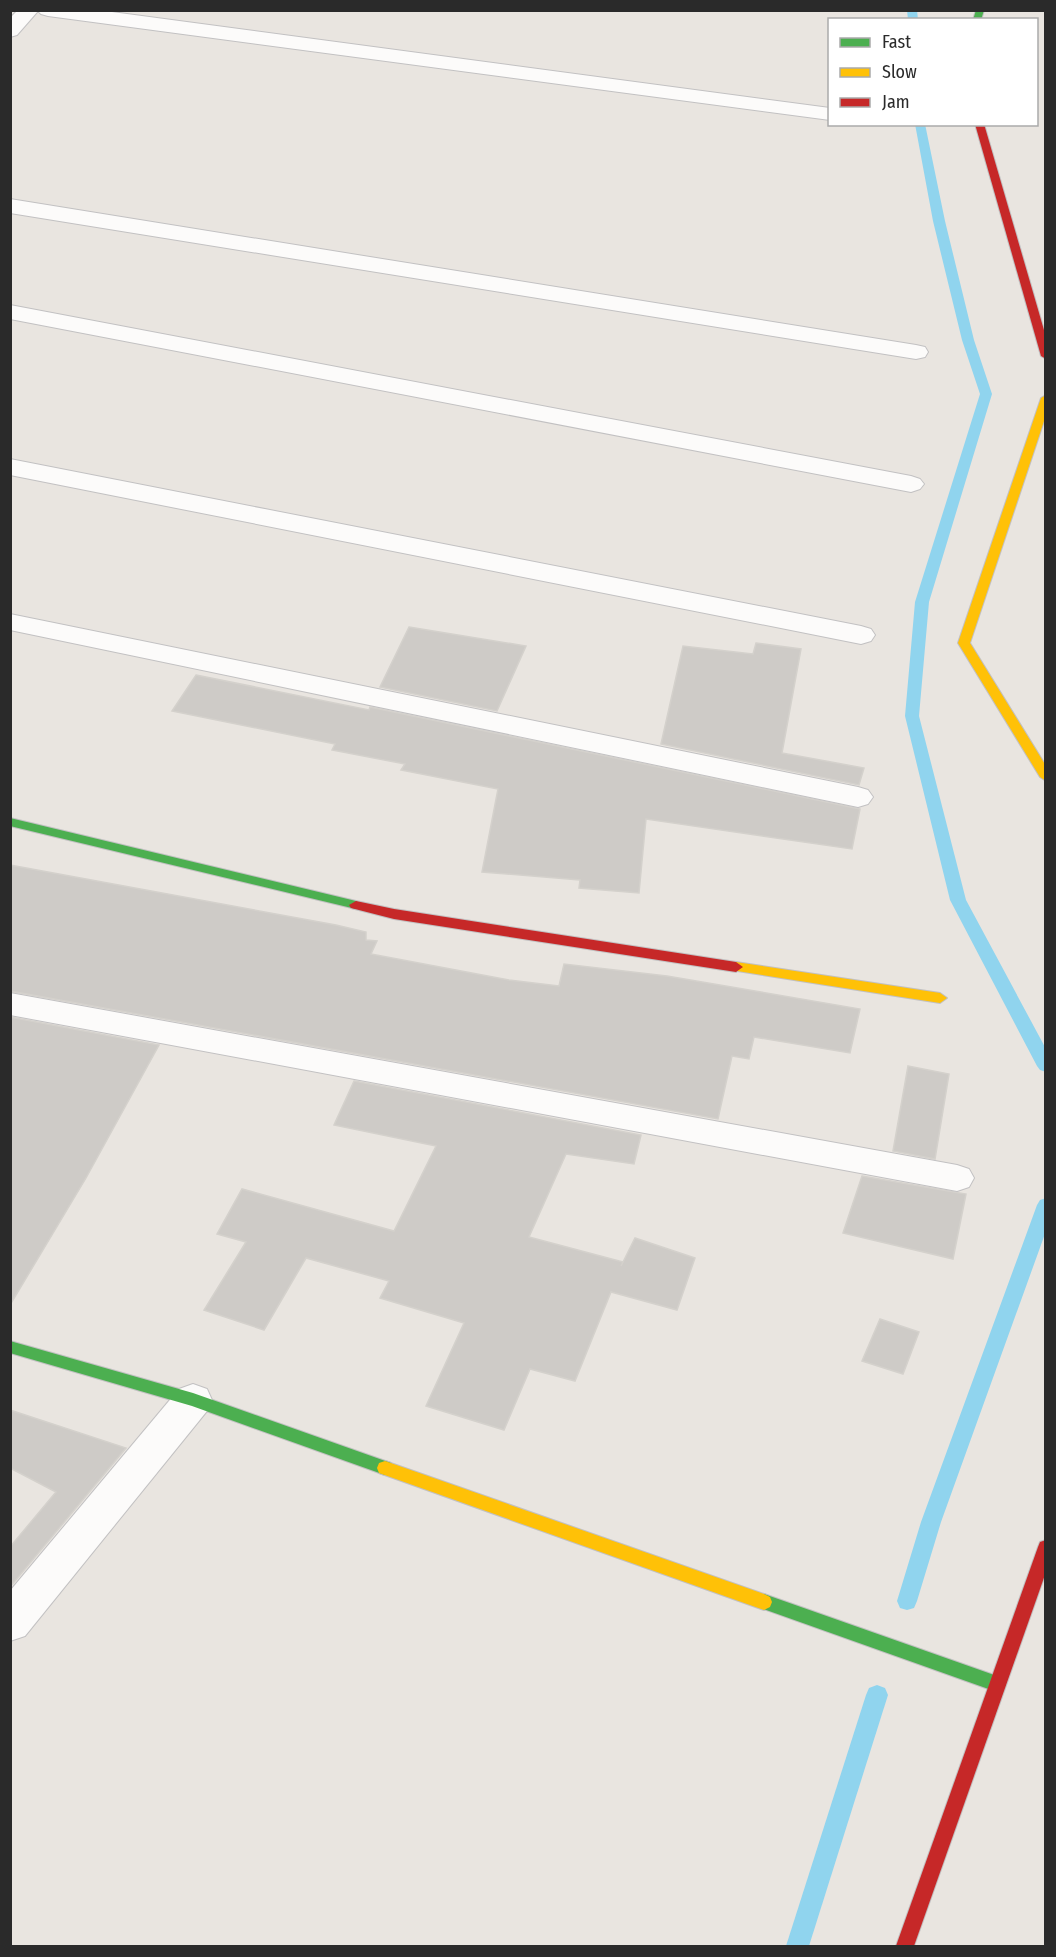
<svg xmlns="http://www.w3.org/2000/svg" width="1056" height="1957" viewBox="0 0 1056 1957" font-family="'Fira Sans Condensed',sans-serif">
  <rect width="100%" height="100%" fill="#e9e5e0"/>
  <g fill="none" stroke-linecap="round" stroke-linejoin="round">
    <g fill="#90d4ee" fill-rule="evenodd">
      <polygon points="907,10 917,10 918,20 908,20"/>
      <polygon points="915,124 925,124 945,221 974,340 992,394 929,602 919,716 966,900 1046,1049 1046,1072 1040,1070 1037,1066 950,900 905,716 915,602 980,394 962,340 933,221"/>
      <polygon points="1046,1198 1046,1231 941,1522 917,1601 914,1608 907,1610 900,1608 897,1601 921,1522 1037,1205 1040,1200"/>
      <polygon points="877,1685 885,1688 888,1695 809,1946 786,1946 866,1695 869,1688"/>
    </g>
  </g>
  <g fill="#cecbc7" stroke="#d4d1cc" stroke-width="1.5">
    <polygon points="409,627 526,646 497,711 380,687"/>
    <polygon points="756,643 801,649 782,753 864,768 859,785 661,744 683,646 753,654"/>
    <polygon points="196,675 369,710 370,707 860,809 852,849 646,819 639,893 579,888 580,880 482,872 498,789 401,770 405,764 332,750 335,744 172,711"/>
    <polygon points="10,865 336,925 366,932 366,940 377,941 371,954 509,980 559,986 564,964 667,976 860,1009 850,1053 754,1037 749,1059 732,1056 718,1119 10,991"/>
    <polygon points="10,1017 159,1045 86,1178 10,1305"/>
    <polygon points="908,1066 949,1074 935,1159 893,1151"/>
    <polygon points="354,1081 641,1135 634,1164 566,1154 529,1237 623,1262 621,1266 635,1238 695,1258 677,1310 611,1292 575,1381 530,1369 504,1430 426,1406 464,1323 380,1298 389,1281 306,1258 264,1330 204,1310 246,1242 217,1234 242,1189 394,1231 436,1146 334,1125"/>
    <polygon points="862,1176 966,1194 953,1259 843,1233"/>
    <polygon points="880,1319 919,1332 903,1374 862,1361"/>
    <polygon points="10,1410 126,1448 10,1587 10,1547 56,1492 10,1468"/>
  </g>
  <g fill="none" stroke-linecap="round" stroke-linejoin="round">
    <defs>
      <g id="lane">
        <polygon points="10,305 911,476 920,479 924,484 920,489 911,492 10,319"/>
        <polygon points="10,614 858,787 868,790 873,797 868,804 858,807 10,630"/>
        <polygon points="10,993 957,1165 969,1169 974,1178 969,1187 957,1191 10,1015"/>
      </g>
      <g id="street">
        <polygon points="18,10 97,10 830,108 830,120 48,16 41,14 38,11 17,35 10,37 10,18"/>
        <polygon points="10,199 916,345 925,347 928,352 925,357 916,359 10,213"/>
        <polygon points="10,459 861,626 871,629 875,635 871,641 861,644 10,475"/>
        <polygon points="193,1384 207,1389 212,1400 207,1411 25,1636 10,1641 10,1591 179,1389"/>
      </g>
      <g id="fast">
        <polygon points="976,10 984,10 981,20 973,20"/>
        <polygon points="10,818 356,901 363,905 356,909 10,826"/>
        <polygon points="10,1341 193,1393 391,1463 393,1468 391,1473 385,1475 192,1406 10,1353"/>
        <polygon points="764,1594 997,1676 1003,1678 1006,1684 1003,1690 997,1692 758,1607 756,1602 758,1597"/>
      </g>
      <g id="slow">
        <polygon points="1046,395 1046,415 970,643 1046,766 1046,781 1040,777 958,643 1041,398"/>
        <polygon points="736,962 940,993 947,998 940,1003 731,970 729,967 731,964"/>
        <polygon points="385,1461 764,1594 770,1597 772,1602 770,1607 764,1610 379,1473 377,1468 379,1463"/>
      </g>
      <g id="jam">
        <polygon points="975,124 984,124 1046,337 1046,359 1041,356"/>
        <polygon points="356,901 394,909 736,962 743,967 736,972 394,919 351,908 349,905"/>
        <polygon points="1046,1540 1046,1572 914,1946 896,1946 1038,1547 1040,1542"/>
      </g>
    </defs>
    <use href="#lane" stroke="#c2c1c2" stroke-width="2"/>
    <use href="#street" stroke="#c2c1c2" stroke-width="2"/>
    <use href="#fast" stroke="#c2c1c2" stroke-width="2"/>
    <use href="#slow" stroke="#c2c1c2" stroke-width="2"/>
    <use href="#jam" stroke="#c2c1c2" stroke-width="2"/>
    <use href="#lane" fill="#fcfbfa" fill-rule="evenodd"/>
    <use href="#street" fill="#fcfbfa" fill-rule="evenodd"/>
    <use href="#fast" fill="#4caf50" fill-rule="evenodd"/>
    <use href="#slow" fill="#ffc107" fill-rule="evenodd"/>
    <use href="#jam" fill="#c62828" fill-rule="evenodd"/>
  </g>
  <rect width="1056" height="1957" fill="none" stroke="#2a2a2a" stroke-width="24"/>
  <rect x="828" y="18" width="210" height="108" fill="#ffffff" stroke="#aaaaaa" stroke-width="1.5"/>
  <rect x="840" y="38" width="30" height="9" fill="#4caf50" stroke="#aaaaaa" stroke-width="1.5"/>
  <text x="882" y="48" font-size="18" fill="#2a2a2a">Fast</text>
  <rect x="840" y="68" width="30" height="9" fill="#ffc107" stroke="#aaaaaa" stroke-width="1.5"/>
  <text x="882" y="78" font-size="18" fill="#2a2a2a">Slow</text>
  <rect x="840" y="98" width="30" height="9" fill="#c62828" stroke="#aaaaaa" stroke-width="1.5"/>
  <text x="882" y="108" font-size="18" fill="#2a2a2a">Jam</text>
</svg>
